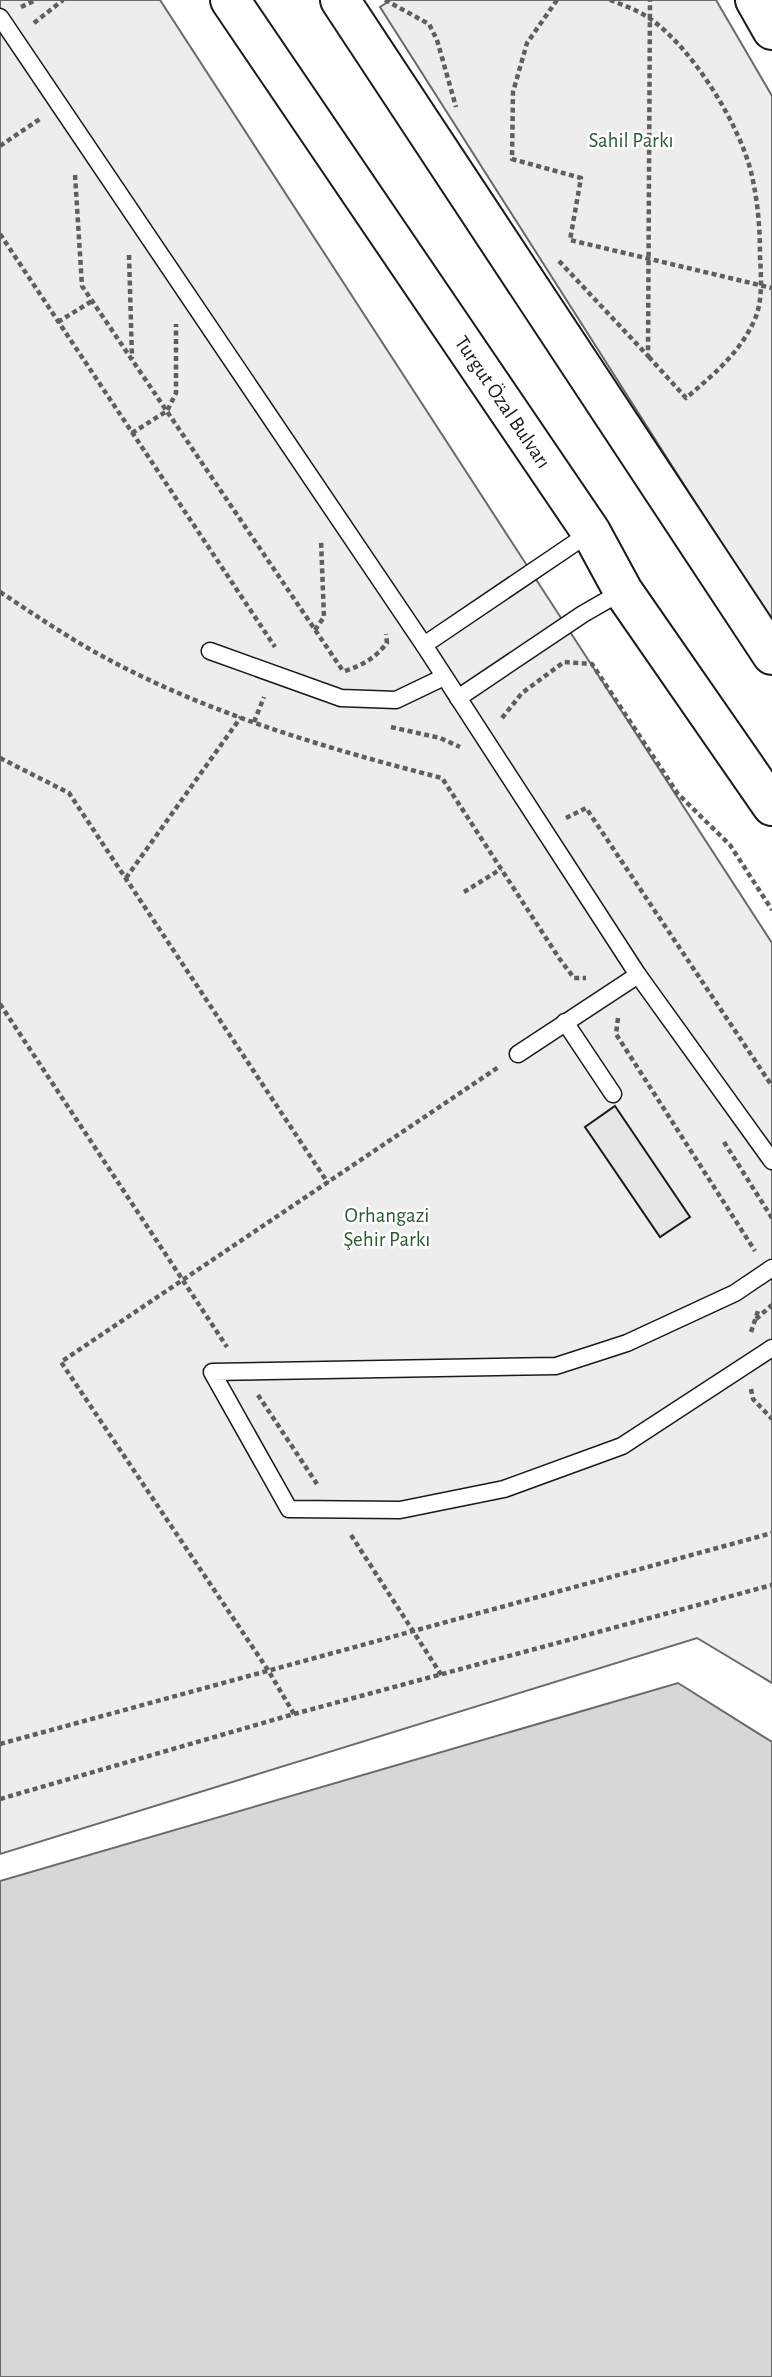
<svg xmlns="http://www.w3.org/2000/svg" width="772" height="2377" viewBox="0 0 772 2377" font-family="'Alegreya Sans',sans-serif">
  <rect width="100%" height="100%" fill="#fff"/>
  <g fill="#ededed" stroke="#6a6a6a" stroke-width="2">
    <polygon points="0,0 160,0 772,943 772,1683 697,1638 0,1854"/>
    <polygon points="391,0 716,0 772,96 772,623 380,7"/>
  </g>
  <polygon fill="#d7d7d7" stroke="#6a6a6a" stroke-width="2" points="678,1683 772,1742 772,2377 0,2377 0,1881"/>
  <polygon fill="#e6e6e6" stroke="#1a1a1a" stroke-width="2" points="615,1106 690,1217 660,1237 585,1127"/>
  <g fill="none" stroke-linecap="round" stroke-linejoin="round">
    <defs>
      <g id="lane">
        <polyline points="0,17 424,645 638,975 772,1161"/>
        <polyline points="424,645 591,532"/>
        <polyline points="210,651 341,698 396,700 444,677"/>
        <polyline points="458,698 583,614 623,591"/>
        <polyline points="565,1022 613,1094"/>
        <polyline points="518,1054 638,975"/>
        <polyline points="772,1268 735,1293 627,1343 556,1366 212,1372 289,1509 400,1510 504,1489 622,1446 772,1348"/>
      </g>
      <polyline id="secondary" points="755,0 772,30"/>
      <g id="highway">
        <polyline points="230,0 591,532 623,591 772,806"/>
        <polyline points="340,0 772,655"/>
      </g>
    </defs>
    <use href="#lane" stroke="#1a1a1a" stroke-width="19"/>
    <use href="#secondary" stroke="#1a1a1a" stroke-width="42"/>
    <use href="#highway" stroke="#1a1a1a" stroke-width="42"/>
    <g stroke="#5f5f5f" stroke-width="4.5" stroke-dasharray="5 3.5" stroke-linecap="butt">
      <polyline points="385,0 429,24 437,40 456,107"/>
      <polyline points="557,0 527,43 513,92 512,159 581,178 570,240 772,288"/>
      <path d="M610 0C623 5 637 10 649 18 692 47 741 126 752 176 758 203 760 229 760 256 761 276 763 300 755 319 740 353 713 375 686 398L648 356"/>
      <polyline points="21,7 36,0"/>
      <polyline points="34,23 63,0"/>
      <polyline points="0,146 40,119"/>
      <polyline points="75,175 82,286 343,671"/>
      <polyline points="0,234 275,647"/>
      <polyline points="129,255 132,358"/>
      <polyline points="559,261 648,356 650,0"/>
      <polyline points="58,322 92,301"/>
      <polyline points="132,433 167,411 176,393 176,324"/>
      <path d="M0 592C29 611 57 630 86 647 195 710 321 747 442 778L559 958 574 978H586"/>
      <polyline points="315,630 324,617 321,540"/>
      <path d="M345 671C363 665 375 658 387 643L386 634"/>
      <polyline points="502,718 522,693 564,662 592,664 678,794 730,845 772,910"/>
      <polyline points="254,722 264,697"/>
      <polyline points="391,727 440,738 460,747"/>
      <polyline points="0,758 69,793 328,1183"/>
      <polyline points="566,818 586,808 772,1086"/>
      <polyline points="126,878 241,717"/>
      <polyline points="464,892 501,869"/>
      <polyline points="0,1004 227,1347"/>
      <polyline points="618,1018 616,1034 755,1251"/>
      <polyline points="724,1142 772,1218"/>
      <polyline points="756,1319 772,1305"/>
      <polyline points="751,1332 759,1308"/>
      <polyline points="751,1389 753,1399 772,1419"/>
      <polyline points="258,1395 317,1484"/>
      <polyline points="351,1535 442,1676"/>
      <polyline points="294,1714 268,1670 61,1362 500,1066"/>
      <polyline points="0,1744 772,1533"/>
      <polyline points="0,1799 294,1714 772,1585"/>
    </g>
    <use href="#lane" stroke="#fff" stroke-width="16"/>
    <use href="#secondary" stroke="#fff" stroke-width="38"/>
    <use href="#highway" stroke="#fff" stroke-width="38"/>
  </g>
  <g text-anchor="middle" stroke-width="5" stroke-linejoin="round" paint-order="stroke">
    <g font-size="21" fill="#2b5a34" stroke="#fff">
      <text x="631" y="147">Sahil Parkı</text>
      <text x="387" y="1222">Orhangazi<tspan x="387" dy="24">Şehir Parkı</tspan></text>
    </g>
    <g font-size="21" fill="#1a1a1a" stroke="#fff">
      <text transform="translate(503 402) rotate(56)" y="7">Turgut Özal Bulvarı</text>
    </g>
  </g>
</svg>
